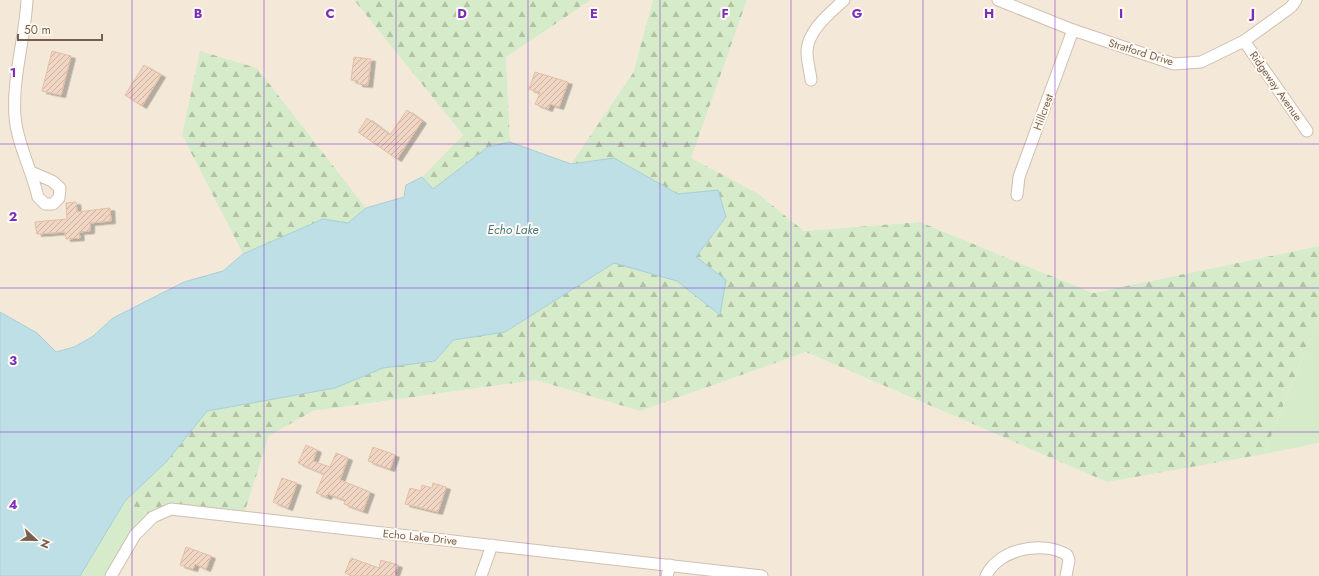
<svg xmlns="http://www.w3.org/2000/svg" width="1319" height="576" viewBox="0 0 1319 576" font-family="Jost,sans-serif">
  <defs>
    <pattern id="forest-firs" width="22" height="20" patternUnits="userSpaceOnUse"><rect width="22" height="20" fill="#d5ebc9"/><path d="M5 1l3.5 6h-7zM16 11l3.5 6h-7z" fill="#b2c2a5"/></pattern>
    <pattern id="building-hatch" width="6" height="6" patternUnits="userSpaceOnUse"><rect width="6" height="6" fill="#f1d7c3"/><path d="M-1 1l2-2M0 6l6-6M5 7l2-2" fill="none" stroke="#c8b2a1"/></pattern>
    <filter id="shadow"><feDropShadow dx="4.5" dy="2.5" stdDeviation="0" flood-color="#0004"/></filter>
  </defs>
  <rect width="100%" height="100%" fill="#fcf6eb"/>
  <g fill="#f4e9d9">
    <polygon points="0,0 354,0 463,135 422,177 406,185 404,197 366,208 257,68 182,135 243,254 223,271 184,282 113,318 92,337 74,347 56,352 37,333 0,312"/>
    <polygon points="591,0 653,0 633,73 571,164 510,142 506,57"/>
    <polygon points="747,0 1319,0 1319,246 1093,293 920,222 804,231 757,193 690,158"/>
    <polygon points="806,352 1107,482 1319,443 1319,576 111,576 135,535 171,509 243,517 269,436 313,411 536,380 640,411"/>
  </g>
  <g fill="#d5ebc9">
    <polygon points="1319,316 1319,443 1264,454"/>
    <polygon points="125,501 153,517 111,576 80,576"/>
  </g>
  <g fill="url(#forest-firs)">
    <polygon points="354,0 591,0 506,57 510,142 488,147 433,189 422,177 463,135"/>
    <polygon points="653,0 747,0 691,158 757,193 804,231 920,222 1093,293 1319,246 1319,316 1264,454 1107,482 806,352 640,411 536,380 313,411 269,436 243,517 171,509 153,517 125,501 167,461 207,411 335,388 383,368 435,361 453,340 505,332 614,263 677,281 720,315 726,280 696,257 726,218 718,191 678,194 614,158 571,164 633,73"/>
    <polygon points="200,51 257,68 366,208 348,223 323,219 243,254 182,135"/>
  </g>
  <polygon fill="#bfdfe6" stroke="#a5cfd8" points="510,142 571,164 614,158 678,194 718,190 726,217 696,257 726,280 720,315 677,281 614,263 505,332 453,340 435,361 383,368 335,388 207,411 167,461 125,501 80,576 0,576 0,312 37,333 56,352 74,347 92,337 113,318 184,282 223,271 243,254 323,219 348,223 366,208 404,197 406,185 422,177 433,189 488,147"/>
  <g fill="url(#building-hatch)" stroke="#e4bea4" filter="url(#shadow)">
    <polygon points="52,51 71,56 61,95 42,91"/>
    <polygon points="354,57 371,59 368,85 358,84 358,81 351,80"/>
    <polygon points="144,65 161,75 142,106 125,95"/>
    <polygon points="535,72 568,82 559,107 550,104 548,109 535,104 540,93 529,89"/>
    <polygon points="407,110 422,121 397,159 358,132 367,118 390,135"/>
    <polygon points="76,202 77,212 110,208 111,221 90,223 90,231 79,232 80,238 66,239 65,232 37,234 35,222 67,219 66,203"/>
    <polygon points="306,445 317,450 313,461 330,467 336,453 348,458 340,480 370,492 363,511 344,504 345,500 328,494 327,497 316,493 324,474 298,463"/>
    <polygon points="373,447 395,455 390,469 368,461"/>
    <polygon points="282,478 297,483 288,508 273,502"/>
    <polygon points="433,483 446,487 438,512 405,504 410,488 421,491 422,485 432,488"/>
    <polygon points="186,547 211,556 206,569 195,564 193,569 180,565"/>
    <polygon points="351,558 379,568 381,560 398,565 395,574 397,576 352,576 345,573"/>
  </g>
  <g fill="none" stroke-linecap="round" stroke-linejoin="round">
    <defs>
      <g id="minor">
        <path d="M27 0C25 39 12 78 15 117 17 143 32 171 38 197L45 204H53L59 198 60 188 52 181 31 172"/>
        <polyline points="998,0 1073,30 1174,64 1201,62 1244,41 1291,7 1296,0"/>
        <polyline points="1244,41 1307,131"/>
        <path d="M811 80C810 71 807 61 807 52 807 31 830 13 844 0"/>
        <polyline points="1017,195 1019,177 1073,30"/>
        <polyline points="111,576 135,535 153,517 171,509 762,576"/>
        <polyline points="481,576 492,545"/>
        <polyline points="667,576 670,565"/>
        <path d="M986 576C998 549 1043 540 1067 555L1069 560 1066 576"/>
      </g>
    </defs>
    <use href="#minor" stroke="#cfbfb0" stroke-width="13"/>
    <use href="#minor" stroke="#fff" stroke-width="11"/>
  </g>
  <path fill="none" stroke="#7b2cbf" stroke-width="1" stroke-opacity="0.55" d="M132 0V576M264 0V576M396 0V576M528 0V576M660 0V576M791 0V576M923 0V576M1055 0V576M1187 0V576M0 144H1319M0 288H1319M0 432H1319"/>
  <g text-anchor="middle" stroke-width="4" stroke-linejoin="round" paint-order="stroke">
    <g font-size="11" fill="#785e4e" stroke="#fffaf2">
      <text transform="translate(1141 52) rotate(17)" y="4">Stratford Drive</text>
      <text transform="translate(1276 86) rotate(55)" y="4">Ridgeway Avenue</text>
      <text transform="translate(1043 112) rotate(-70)" y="4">Hillcrest</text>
      <text transform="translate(420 537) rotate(6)" y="4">Echo Lake Drive</text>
    </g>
    <g font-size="12" font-style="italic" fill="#447783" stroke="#fffaf2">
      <text x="513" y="234">Echo Lake</text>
    </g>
  </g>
  <g font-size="13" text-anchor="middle" font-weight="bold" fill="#7b2cbf" stroke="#fffaf2" stroke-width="4" stroke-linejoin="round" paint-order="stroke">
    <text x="198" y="18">B</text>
    <text x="330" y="18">C</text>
    <text x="462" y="18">D</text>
    <text x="594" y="18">E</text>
    <text x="725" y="18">F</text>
    <text x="857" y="18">G</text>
    <text x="989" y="18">H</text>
    <text x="1121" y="18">I</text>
    <text x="1253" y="18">J</text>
    <text x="13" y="77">1</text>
    <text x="13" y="221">2</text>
    <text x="13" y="365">3</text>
    <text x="13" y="509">4</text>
  </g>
  <g transform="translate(36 540) rotate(112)" stroke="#fffaf2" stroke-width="3" paint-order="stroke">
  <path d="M0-3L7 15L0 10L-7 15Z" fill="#785e4e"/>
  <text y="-6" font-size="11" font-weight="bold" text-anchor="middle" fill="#785e4e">N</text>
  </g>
  <path d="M18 34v6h84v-6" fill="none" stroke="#785e4e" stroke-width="2"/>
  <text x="24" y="34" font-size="12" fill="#785e4e" stroke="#fffaf2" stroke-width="3" paint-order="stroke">50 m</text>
</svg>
